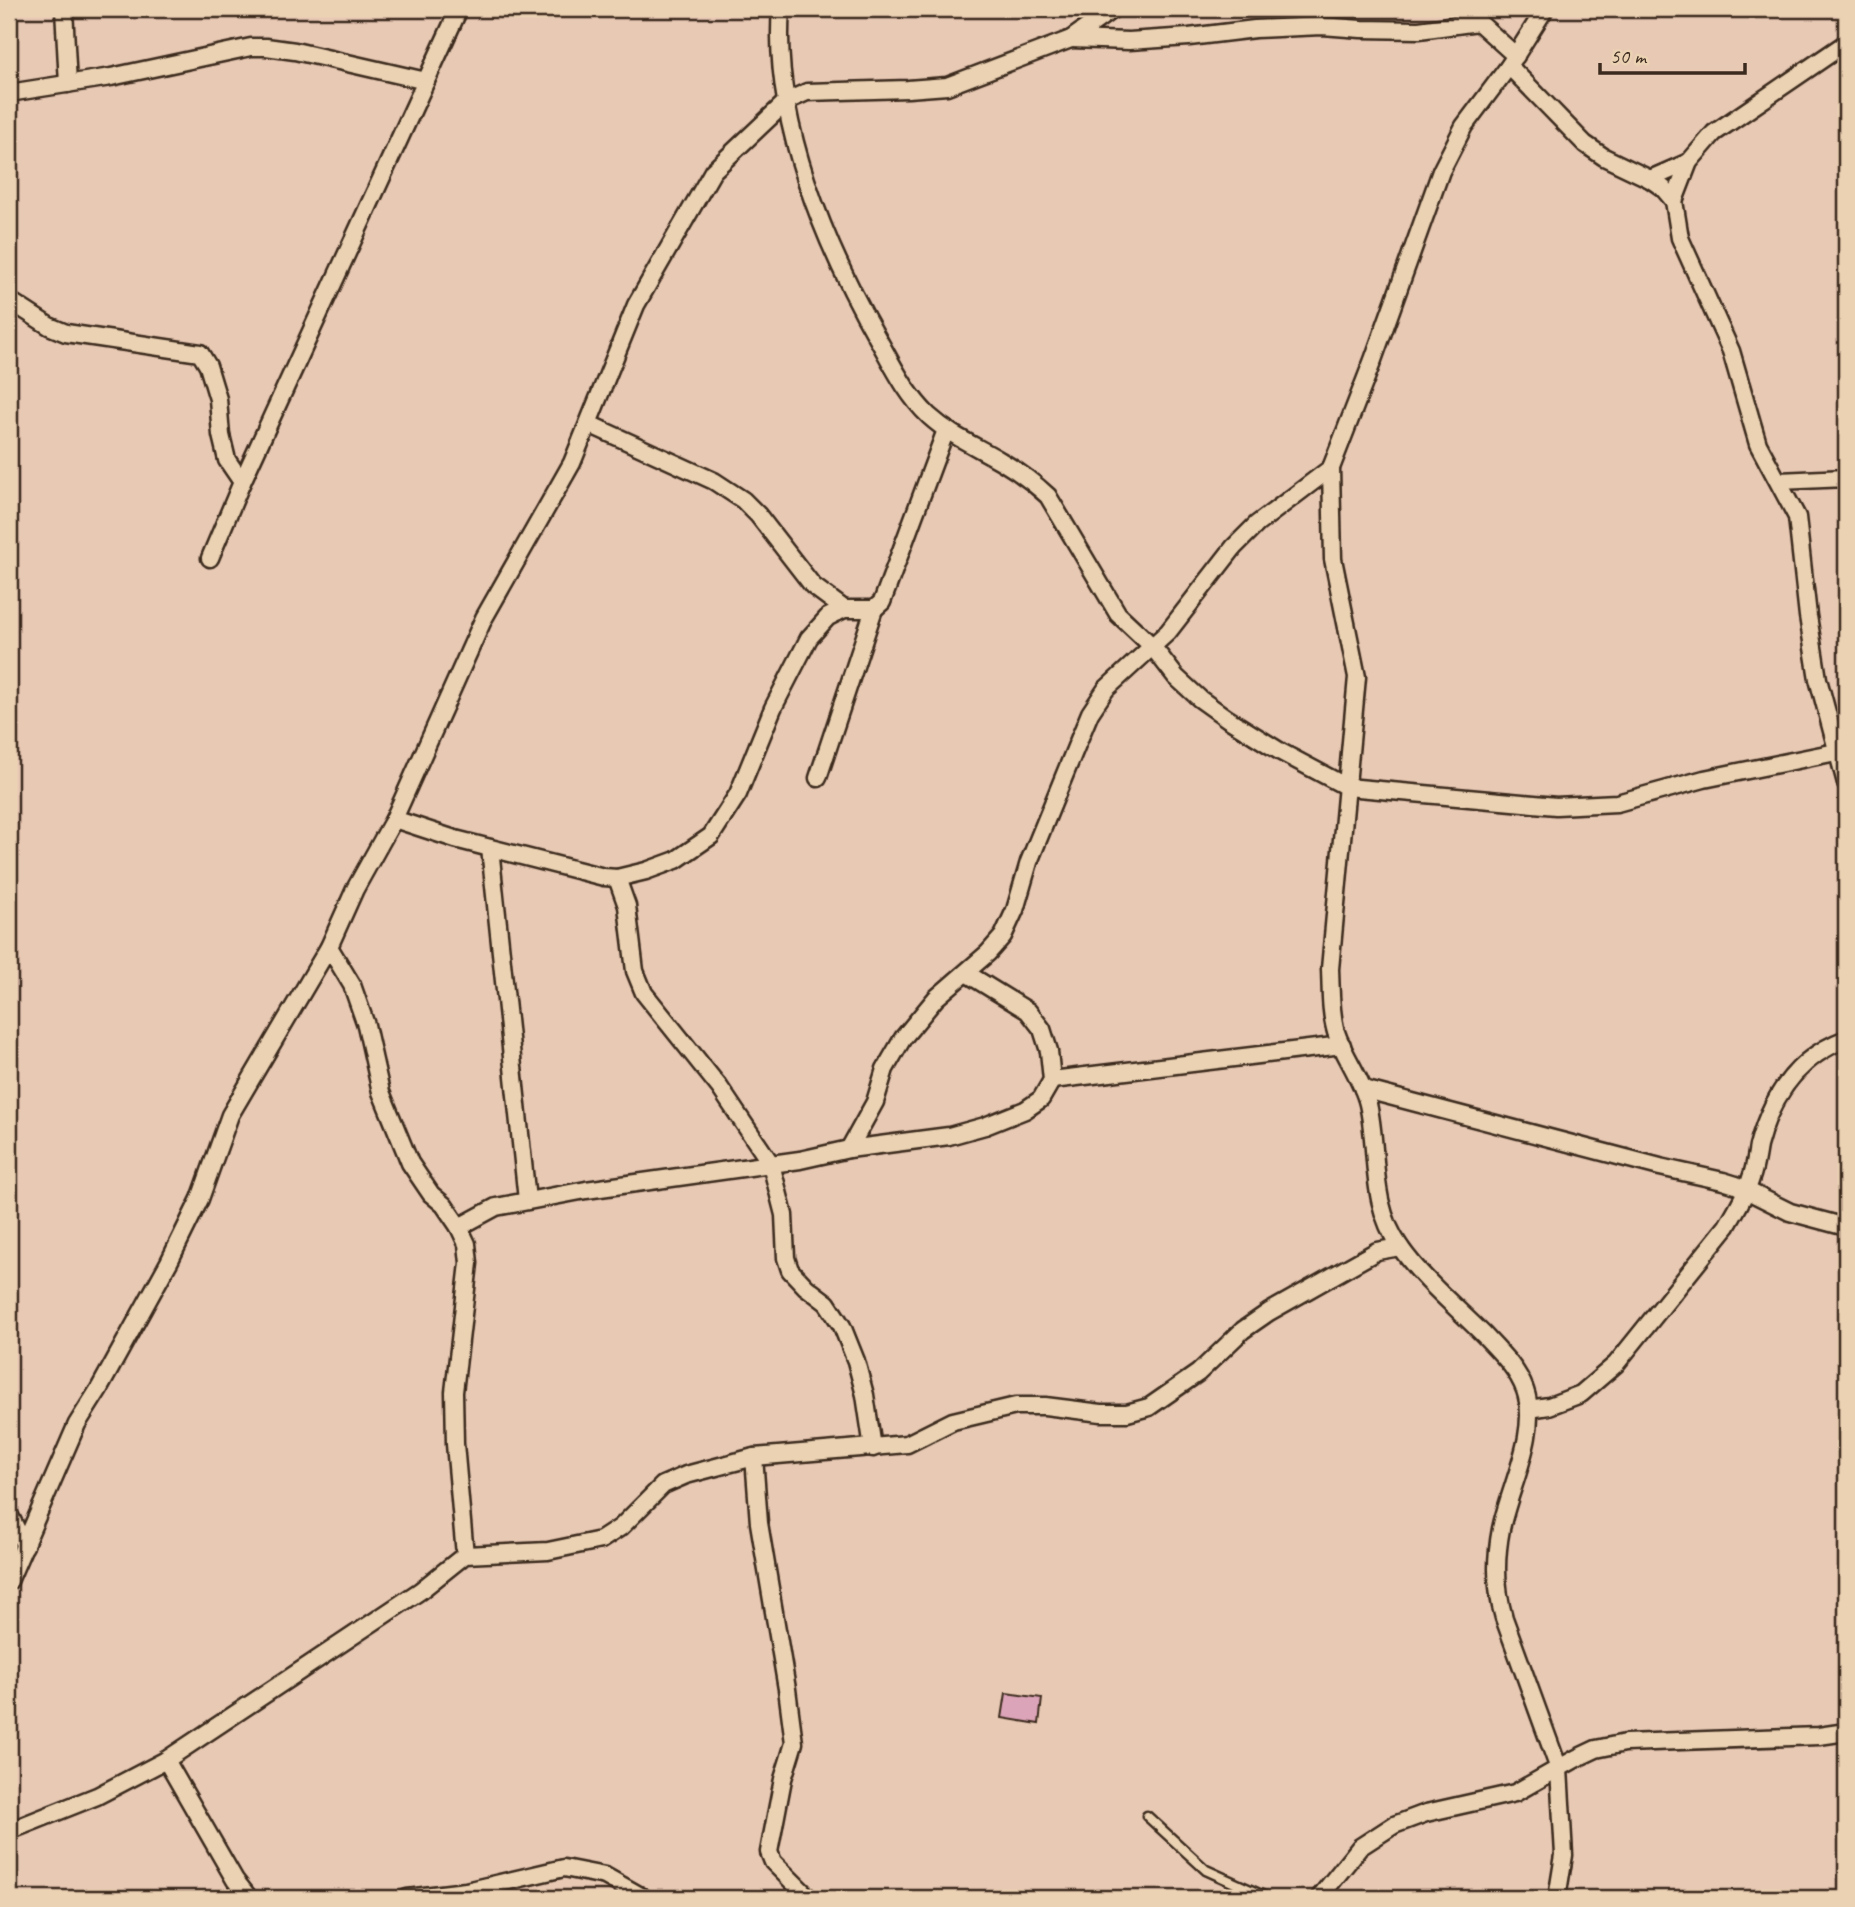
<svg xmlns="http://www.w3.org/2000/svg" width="1855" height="1907" viewBox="0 0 1855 1907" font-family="Caveat,sans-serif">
  <rect width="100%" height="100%" fill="#e8c9b4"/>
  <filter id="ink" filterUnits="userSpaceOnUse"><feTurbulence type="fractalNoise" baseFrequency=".0143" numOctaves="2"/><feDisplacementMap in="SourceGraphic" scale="14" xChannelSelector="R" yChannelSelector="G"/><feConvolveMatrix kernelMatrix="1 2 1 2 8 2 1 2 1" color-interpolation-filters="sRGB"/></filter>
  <g filter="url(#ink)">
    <polygon fill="#dca4b8" stroke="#3b2a1e" stroke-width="2" points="1006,1693 1042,1698 1039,1724 1002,1718"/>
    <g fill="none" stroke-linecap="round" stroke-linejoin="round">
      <defs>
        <polyline id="lane" points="1147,1816 1206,1870 1268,1898"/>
        <g id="street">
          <polyline points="64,9 68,84"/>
          <path d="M781 9C772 120 825 246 879 341 894 368 907 395 929 416 951 436 976 446 1001 461 1018 471 1034 483 1048 496L1118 614 1152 646 1176 677 1200 699 1228 719 1281 752 1347 787 1556 806 1617 803 1704 779 1846 750"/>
          <polyline points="1464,9 1516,56"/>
          <path d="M1545 9 1509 66 1464 126 1441 171 1373 360 1331 468 1333 559 1357 677 1330 969C1331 990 1330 1011 1336 1032 1344 1057 1362 1078 1368 1104 1379 1153 1369 1203 1400 1247 1423 1280 1456 1307 1484 1335 1500 1352 1517 1368 1525 1390 1540 1432 1509 1488 1501 1529 1495 1560 1495 1588 1504 1618L1559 1769 1564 1855 1557 1898"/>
          <polyline points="1071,39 1129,41 1189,37 1255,29 1322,26 1361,29 1419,30 1478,22"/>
          <polyline points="1509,66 1585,144 1604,157 1650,179 1663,188 1674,201 1680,238 1731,351 1758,444 1797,517 1808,616 1818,679 1846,783"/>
          <polyline points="9,93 111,77 251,47 266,47 295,51 426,81"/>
          <polyline points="1650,179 1689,162"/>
          <polyline points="1674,201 1689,162 1714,133 1846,43"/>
          <polyline points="9,300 49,326 66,333 200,353 208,366 218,399 221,435 227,460 242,482"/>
          <polyline points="589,424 714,481 743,500 758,515 813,586 844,609"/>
          <polyline points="1779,481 1846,478"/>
          <polyline points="210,558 242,482 459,9"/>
          <polyline points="818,778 874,609"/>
          <polyline points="394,819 455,839 604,877 617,878 646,871 676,860 711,836 738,794 773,708 809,638 828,617 844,609 874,609 882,602 946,430"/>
          <polyline points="490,848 527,1200"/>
          <polyline points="617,878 627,906 635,971 644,993 720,1088 771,1164 784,1215 786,1258 790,1270 806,1287 827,1303 842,1326 856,1361 865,1395 873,1448"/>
          <polyline points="329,947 352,985 366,1025 381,1092 410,1163 431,1194 444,1205 459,1227 496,1207 586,1190 800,1160 849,1149 949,1136 985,1126 1025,1110 1041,1099 1052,1080 1049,1051 1042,1029 1028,1011 966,973"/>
          <polyline points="1052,1080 1342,1045"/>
          <polyline points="1363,1089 1660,1167 1723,1181 1736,1185 1790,1212 1846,1227"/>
          <polyline points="849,1149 875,1102 885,1069 903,1038 936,998 988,953 1003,936 1015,910 1029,862 1078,742 1090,713 1106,689 1168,632 1234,547 1257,524 1331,468"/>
          <polyline points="459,1227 467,1244 469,1263 454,1392 455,1444 465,1555"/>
          <path d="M1529 1409 1549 1406 1581 1394 1616 1364 1727 1226C1736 1210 1746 1195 1751 1178 1755 1168 1756 1157 1758 1146 1771 1097 1797 1057 1846 1039"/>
          <polyline points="754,1457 759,1523 787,1689 794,1743 783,1779 769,1852 773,1862 809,1898"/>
          <polyline points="9,1514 25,1546"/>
          <polyline points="9,1581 77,1424 99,1389 169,1262 200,1199 230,1115 329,947 355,889 394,819 484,618 572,463 636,305 713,171 787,101 807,92 908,89 947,86 1071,39 1113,9"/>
          <polyline points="166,1760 235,1880 249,1898"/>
          <polyline points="9,1831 97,1796 166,1760 420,1591 465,1555 548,1551 601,1540 621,1527 663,1485 686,1475 754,1457 907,1444 953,1421 1016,1406 1045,1406 1101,1413 1127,1413 1149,1407 1198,1373 1243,1330 1269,1312 1377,1251 1400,1247"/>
          <polyline points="407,1898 466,1891 564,1868 605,1876 644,1898"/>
          <polyline points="1319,1898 1360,1847 1394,1825 1426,1813 1515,1793 1577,1758 1596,1749 1625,1743 1819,1736 1846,1732"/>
        </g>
      </defs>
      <use href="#lane" stroke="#3b2a1e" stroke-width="13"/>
      <use href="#street" stroke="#3b2a1e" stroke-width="21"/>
      <use href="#lane" stroke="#ebd2b3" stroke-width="8"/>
      <use href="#street" stroke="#ebd2b3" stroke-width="16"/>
    </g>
  </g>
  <rect width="1855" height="1907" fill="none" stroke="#ebd2b3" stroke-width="35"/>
  <rect x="18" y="18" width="1820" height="1872" fill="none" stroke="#3b2a1e" stroke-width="2.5" filter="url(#ink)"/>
  <path d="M1600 63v10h145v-10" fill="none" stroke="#3b2a1e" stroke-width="3.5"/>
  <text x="1610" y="63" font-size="21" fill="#3b2a1e" stroke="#ebd2b3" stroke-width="5" paint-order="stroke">50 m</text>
</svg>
